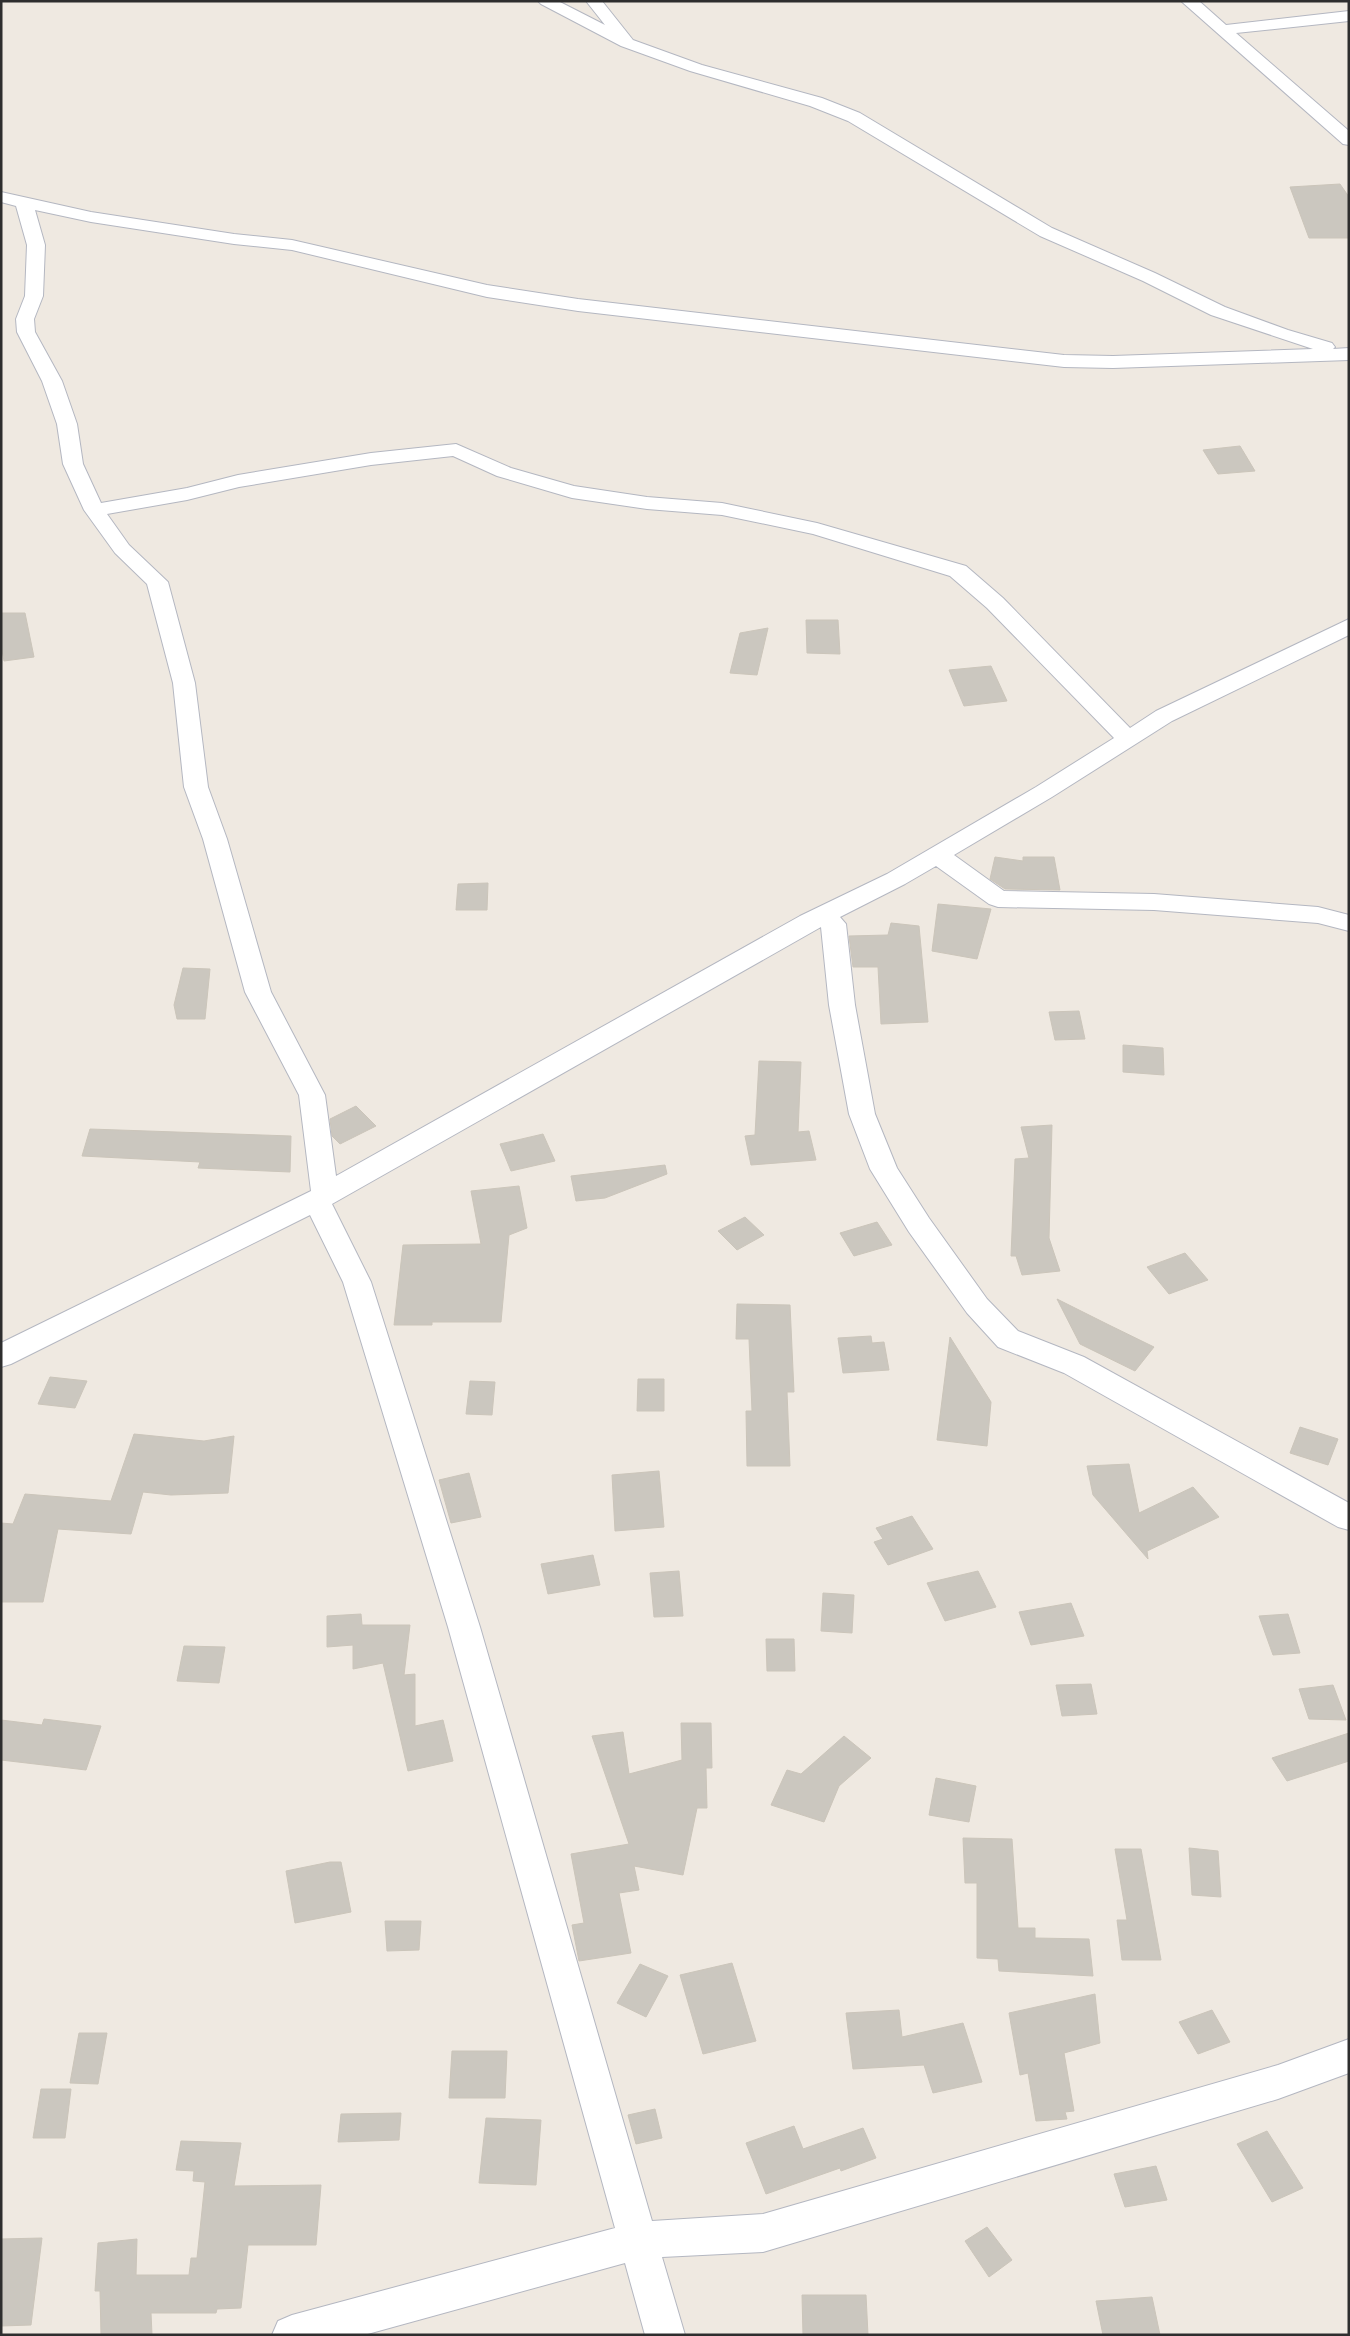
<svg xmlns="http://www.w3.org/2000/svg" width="1350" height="2336" viewBox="0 0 1350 2336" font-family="Arial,sans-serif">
  <rect width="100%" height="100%" fill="#efe9e1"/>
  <g fill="#cbc7bf" stroke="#cbc5ba">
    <polygon points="1340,184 1349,197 1349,238 1309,238 1290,187"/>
    <polygon points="1240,446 1255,471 1218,474 1203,450"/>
    <polygon points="1,613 25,613 34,657 4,661 1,645"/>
    <polygon points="806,620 838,620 840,654 807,653"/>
    <polygon points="768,628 757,675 730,673 740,633"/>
    <polygon points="991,666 1007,701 964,706 949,670"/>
    <polygon points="995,857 1023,861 1023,857 1054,857 1060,890 1005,889 990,879"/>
    <polygon points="488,883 487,910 456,910 458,884"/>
    <polygon points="938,904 991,909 977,959 932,951"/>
    <polygon points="891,923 919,926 928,1022 881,1024 878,967 853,967 849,936 888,935"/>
    <polygon points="183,968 210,969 205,1019 177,1019 174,1005"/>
    <polygon points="1079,1011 1085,1039 1055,1040 1049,1012"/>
    <polygon points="1123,1045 1163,1048 1164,1075 1123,1072"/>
    <polygon points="759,1061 801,1062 798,1132 809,1131 816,1160 751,1165 745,1136 755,1135"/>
    <polygon points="356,1106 376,1126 340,1144 332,1136 330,1119"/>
    <polygon points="1052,1125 1049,1238 1060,1271 1022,1275 1016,1256 1011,1256 1015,1159 1029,1158 1021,1127"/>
    <polygon points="90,1129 291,1136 290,1172 198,1168 200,1162 82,1156"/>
    <polygon points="543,1134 555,1161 511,1171 500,1144"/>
    <polygon points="665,1165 667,1174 605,1198 576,1201 571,1176"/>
    <polygon points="519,1186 527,1228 509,1235 501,1322 432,1322 432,1325 394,1325 403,1245 481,1244 471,1191"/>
    <polygon points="745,1217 764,1235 737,1250 718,1231"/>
    <polygon points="877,1222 892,1245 854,1256 840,1233"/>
    <polygon points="1185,1253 1208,1280 1169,1294 1147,1267"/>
    <polygon points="1057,1299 1109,1325 1154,1347 1135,1371 1080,1344"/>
    <polygon points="737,1304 790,1305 794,1392 787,1392 790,1466 747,1466 746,1411 752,1411 749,1339 736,1339"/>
    <polygon points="871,1336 872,1343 884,1342 889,1370 843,1373 838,1338"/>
    <polygon points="950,1337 991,1402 987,1446 937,1440"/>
    <polygon points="50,1377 87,1381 75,1408 38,1404"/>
    <polygon points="638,1379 664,1379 664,1411 637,1411"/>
    <polygon points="470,1381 495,1382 492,1415 466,1414"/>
    <polygon points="1300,1427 1338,1439 1328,1465 1290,1453"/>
    <polygon points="134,1434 204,1441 234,1436 228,1493 171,1495 143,1492 131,1534 58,1529 43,1602 1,1602 1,1523 13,1524 25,1494 111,1501"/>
    <polygon points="1129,1464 1139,1513 1193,1487 1219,1517 1147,1551 1148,1559 1093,1495 1087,1466"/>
    <polygon points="659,1471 664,1527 615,1531 612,1475"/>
    <polygon points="469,1473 481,1517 451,1523 439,1480"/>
    <polygon points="912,1516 933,1549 888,1565 874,1542 883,1539 876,1528"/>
    <polygon points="593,1555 600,1585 548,1594 541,1564"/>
    <polygon points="679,1571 683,1616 654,1617 650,1573"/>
    <polygon points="978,1571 996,1607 945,1621 927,1583"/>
    <polygon points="823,1593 854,1595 852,1633 821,1631"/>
    <polygon points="1071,1603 1084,1636 1031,1645 1019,1612"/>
    <polygon points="361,1614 362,1625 410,1625 404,1675 415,1674 415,1726 443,1720 453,1761 408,1771 383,1663 353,1669 353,1645 327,1647 327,1616"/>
    <polygon points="1288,1614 1300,1653 1273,1655 1259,1616"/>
    <polygon points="766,1639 794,1639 795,1671 767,1671"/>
    <polygon points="184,1646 225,1647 219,1683 177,1681"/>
    <polygon points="1091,1684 1097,1714 1062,1716 1056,1685"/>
    <polygon points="1333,1685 1346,1720 1309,1719 1299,1689"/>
    <polygon points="44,1719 101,1726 86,1770 1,1760 1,1720 42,1725"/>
    <polygon points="681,1723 711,1723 712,1768 706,1768 707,1808 697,1808 683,1875 634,1866 639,1890 619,1893 631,1953 579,1961 572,1925 584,1923 571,1854 629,1844 592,1736 623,1732 629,1774 682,1760"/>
    <polygon points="1349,1733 1349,1761 1287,1781 1272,1758"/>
    <polygon points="844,1736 871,1758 839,1786 824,1822 771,1805 787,1770 801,1774"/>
    <polygon points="936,1778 976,1786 969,1822 929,1815"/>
    <polygon points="963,1838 1012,1839 1018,1928 1035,1928 1035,1938 1089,1939 1093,1976 999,1971 998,1959 977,1958 977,1883 965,1883"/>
    <polygon points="1189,1848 1218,1851 1221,1897 1192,1895"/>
    <polygon points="1115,1849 1141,1849 1161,1960 1122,1960 1117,1920 1127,1920"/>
    <polygon points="330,1862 341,1862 351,1912 295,1923 286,1871"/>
    <polygon points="385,1921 421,1921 419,1950 387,1951"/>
    <polygon points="732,1963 756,2041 703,2054 680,1975"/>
    <polygon points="640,1964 668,1976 646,2017 617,2003"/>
    <polygon points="1095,1994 1100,2043 1064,2053 1074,2111 1065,2112 1067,2119 1036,2121 1028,2073 1020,2075 1009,2013"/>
    <polygon points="899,2010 902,2037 963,2023 982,2082 933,2093 924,2065 853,2069 846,2013"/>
    <polygon points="1212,2010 1230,2042 1198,2054 1179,2022"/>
    <polygon points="79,2033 107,2033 98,2084 70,2083"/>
    <polygon points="452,2051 507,2051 505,2098 449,2098"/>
    <polygon points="41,2089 71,2089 65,2138 33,2138"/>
    <polygon points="655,2109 662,2138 636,2144 628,2115"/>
    <polygon points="401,2113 399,2140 338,2142 341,2114"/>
    <polygon points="486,2118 541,2120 536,2185 479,2183"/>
    <polygon points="794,2126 803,2149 863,2128 876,2158 841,2171 840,2168 766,2194 746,2143"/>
    <polygon points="1267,2131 1303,2188 1272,2202 1237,2144"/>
    <polygon points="181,2141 241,2143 234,2186 321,2185 316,2245 248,2245 241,2308 217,2309 216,2313 151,2313 152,2335 101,2335 100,2291 95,2291 98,2243 137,2239 136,2275 189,2275 191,2258 197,2258 205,2182 193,2181 194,2171 176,2170"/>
    <polygon points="1156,2166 1167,2200 1125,2207 1114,2174"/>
    <polygon points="987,2227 1012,2260 989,2277 965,2241"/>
    <polygon points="42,2238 31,2325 1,2326 1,2239"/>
    <polygon points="802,2295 866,2295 868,2335 803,2335"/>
    <polygon points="1152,2297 1160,2335 1103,2335 1096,2301"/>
  </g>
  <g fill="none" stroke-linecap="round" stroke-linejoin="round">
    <defs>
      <g id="minor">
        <path d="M538 1H558L605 25 586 1H602L633 40 702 65 822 98 860 113 1052 228 1155 273 1225 307 1288 330 1332 343 1335 347 1333 349 1349 348V360L1113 368 1064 367 578 311 487 297 292 250 234 244 91 222 35 210 45 245 43 296 34 319 35 332 62 381 77 424 83 464 101 503 187 488 238 475 371 453 456 444 511 468 574 486 647 497 722 503 817 523 966 566 1003 598 1130 728 1156 711 1349 619V635L1172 721 1052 797 954 855 1004 891 1154 894 1318 907 1349 915V931L1318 923 1154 910 998 907 989 904 936 866 905 884 840 917 846 924 855 1005 875 1114 897 1168 929 1218 987 1299 1018 1331 1084 1357 1349 1503V1530L1338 1527 1064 1373 998 1347 967 1313 909 1232 870 1169 849 1114 829 1005 821 927 332 1204 371 1282 480 1627 652 2221 763 2214 1278 2065 1349 2039V2073L1278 2099 763 2252 662 2257 685 2335H645L625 2263 364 2335H272L278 2321 292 2315 615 2228 448 1627 343 1282 310 1215 11 1364 1 1367V1343L311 1191 299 1095 245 992 203 839 184 787 173 683 147 584 115 553 84 510 63 464 57 424 42 381 17 332 16 319 25 296 27 245 16 206 1 202V192L91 212 234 234 292 240 487 285 578 299 1064 355 1113 356 1313 349 1211 315 1143 281 1040 236 848 121 810 106 690 71 621 46 541 4ZM453 456 497 476 572 498 647 509 722 515 813 534 950 576 987 608 1114 738 1036 787 887 874 800 916 336 1176 325 1095 271 992 227 839 208 787 195 683 168 582 129 545 107 514 187 500 239 487 371 465Z"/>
        <polygon points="1181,1 1199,1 1226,25 1349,11 1349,21 1236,33 1349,131 1349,145 1343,144"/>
      </g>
    </defs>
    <use href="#minor" stroke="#b4b7c1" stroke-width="2"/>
    <use href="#minor" fill="#fff" fill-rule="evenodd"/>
  </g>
  <rect width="1350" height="2336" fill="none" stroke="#2e2e2e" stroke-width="5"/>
</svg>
